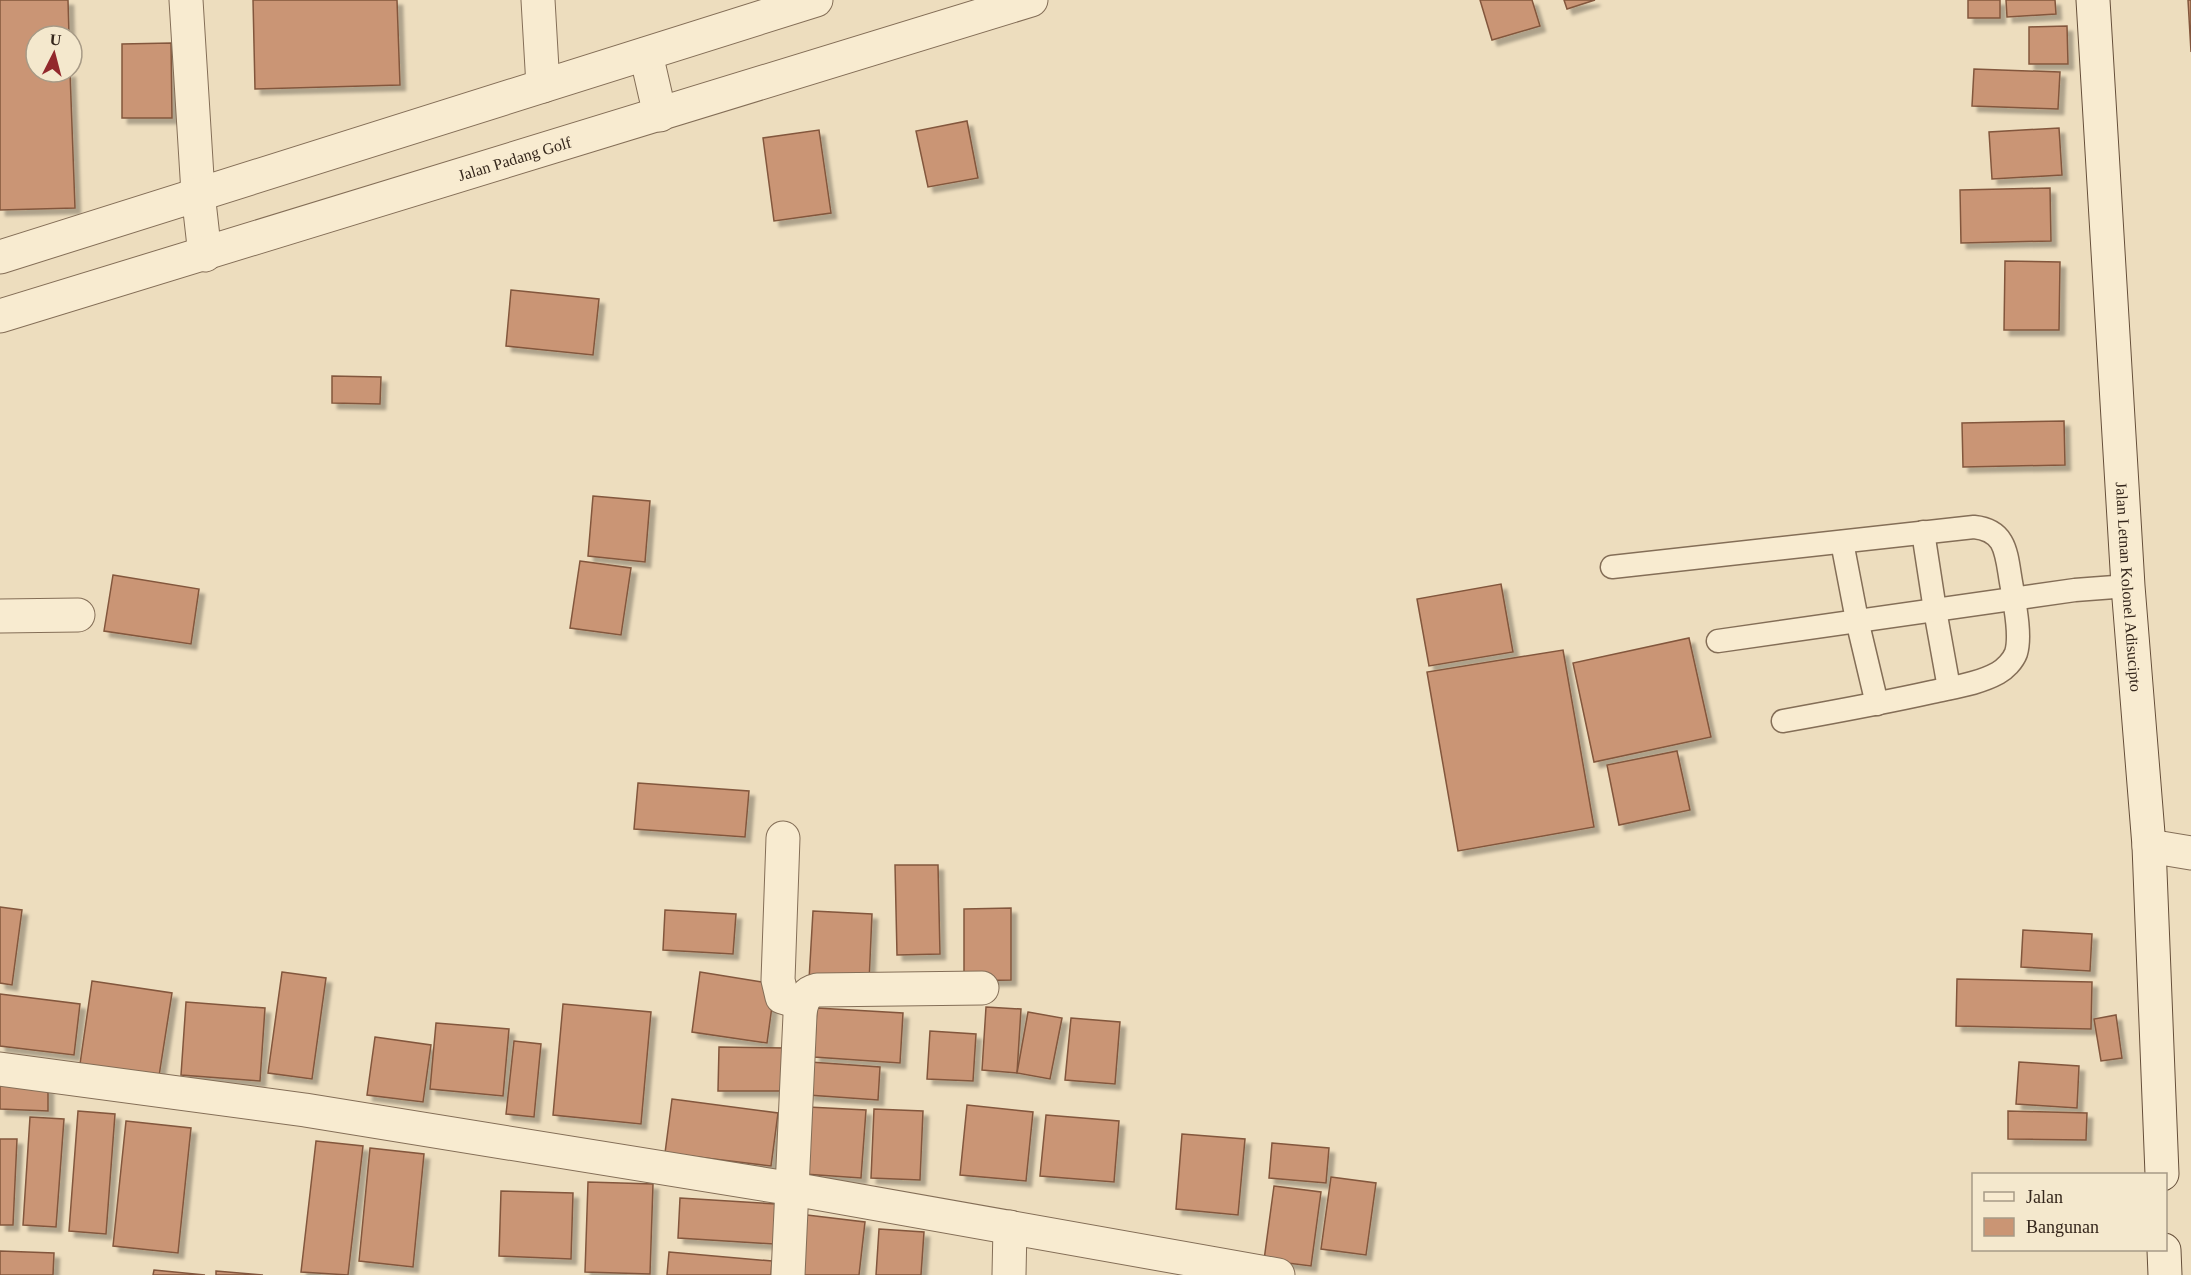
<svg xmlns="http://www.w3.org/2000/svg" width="2191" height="1275" viewBox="0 0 2191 1275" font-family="Georgia,serif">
  <defs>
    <filter id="shadow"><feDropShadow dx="5.5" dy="5.5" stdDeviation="1.5" flood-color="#0004"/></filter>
  </defs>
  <rect width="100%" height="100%" fill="#edddbe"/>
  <g fill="#ca9574" stroke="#83573d" stroke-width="1.5" filter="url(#shadow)">
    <polygon points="0,0 68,0 69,36 36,36 36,72 70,72 75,208 0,210"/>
    <polygon points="253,0 397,0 400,85 255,89"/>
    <polygon points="1480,0 1532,0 1540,26 1492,40"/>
    <polygon points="1564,0 1595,0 1567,9"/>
    <rect x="1968" y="0" width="32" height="18"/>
    <polygon points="2006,0 2055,0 2056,14 2007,17"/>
    <polygon points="2188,0 2191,0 2191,52"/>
    <polygon points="2067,26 2068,64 2029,64 2029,27"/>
    <polygon points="171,43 172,118 122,118 122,44"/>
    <polygon points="1974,69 2060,72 2058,109 1972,106"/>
    <polygon points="967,121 978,178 928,187 916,131"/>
    <polygon points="2059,128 2062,175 1992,179 1989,132"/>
    <polygon points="819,130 831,213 774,221 763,138"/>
    <polygon points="2050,188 2051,241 1961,243 1960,190"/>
    <polygon points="2005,261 2060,262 2059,330 2004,330"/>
    <polygon points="511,290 599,299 593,355 506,346"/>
    <polygon points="332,376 381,377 380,404 332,403"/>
    <polygon points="2064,421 2065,465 1963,467 1962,423"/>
    <polygon points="593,496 650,501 645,562 588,556"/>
    <polygon points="580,561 631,568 621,635 570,628"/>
    <polygon points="113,575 199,589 191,644 104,631"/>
    <polygon points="1501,584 1513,652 1429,666 1417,599"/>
    <polygon points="1689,638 1711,737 1594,762 1573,663"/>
    <polygon points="1563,650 1594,827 1458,851 1427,672"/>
    <polygon points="1677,751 1690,810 1619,825 1607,765"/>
    <polygon points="638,783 749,791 745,837 634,829"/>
    <polygon points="895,865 938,865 940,954 897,955"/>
    <polygon points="0,907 22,910 12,985 0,983"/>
    <polygon points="1011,908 1011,980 964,981 964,909"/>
    <polygon points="665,910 736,914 733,954 663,950"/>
    <polygon points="813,911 872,914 869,983 809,980"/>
    <polygon points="2023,930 2092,934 2090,971 2021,967"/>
    <polygon points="282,972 326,978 312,1079 268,1073"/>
    <polygon points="700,972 775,984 767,1043 692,1032"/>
    <polygon points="1957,979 2092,982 2091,1029 1956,1026"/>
    <polygon points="92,981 172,993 159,1076 80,1064"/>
    <polygon points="0,994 80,1004 74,1055 0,1046"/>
    <polygon points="186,1002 265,1008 260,1081 181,1075"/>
    <polygon points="563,1004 651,1012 641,1124 553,1115"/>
    <polygon points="986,1007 1021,1009 1017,1073 982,1070"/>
    <polygon points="817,1008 903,1013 900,1063 814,1057"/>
    <polygon points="1028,1012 1062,1018 1050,1079 1017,1073"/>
    <polygon points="2116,1015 2122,1058 2101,1061 2094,1019"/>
    <polygon points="1071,1018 1120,1022 1115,1084 1065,1080"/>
    <polygon points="436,1023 509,1029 503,1096 430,1089"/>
    <polygon points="930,1031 976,1034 973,1081 927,1079"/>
    <polygon points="375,1037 431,1045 423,1102 367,1095"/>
    <polygon points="514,1041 541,1044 534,1117 506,1114"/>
    <polygon points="719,1047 786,1048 785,1091 718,1091"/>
    <polygon points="810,1062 880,1067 878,1100 808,1095"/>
    <polygon points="2019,1062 2079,1066 2077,1108 2016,1104"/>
    <polygon points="0,1085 48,1087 48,1111 0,1109"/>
    <polygon points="672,1099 778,1113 771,1166 665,1153"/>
    <polygon points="967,1105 1033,1112 1026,1181 960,1175"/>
    <polygon points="808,1107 866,1110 861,1178 804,1174"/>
    <polygon points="874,1109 923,1111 920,1180 871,1178"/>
    <polygon points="78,1111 115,1114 106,1234 69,1231"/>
    <polygon points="2008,1111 2087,1113 2086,1140 2008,1139"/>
    <polygon points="1046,1115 1119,1121 1114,1182 1040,1176"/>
    <polygon points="30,1117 64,1119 56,1227 23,1225"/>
    <polygon points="126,1121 191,1128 178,1253 113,1246"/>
    <polygon points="1182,1134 1245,1139 1238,1215 1176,1209"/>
    <polygon points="0,1139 17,1139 13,1225 0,1225"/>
    <polygon points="316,1141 363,1146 348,1275 301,1272"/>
    <polygon points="1272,1143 1329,1148 1326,1183 1269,1178"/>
    <polygon points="370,1148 424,1154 413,1267 359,1261"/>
    <polygon points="1331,1177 1376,1183 1366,1255 1321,1249"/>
    <polygon points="588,1182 653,1184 650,1274 585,1272"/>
    <polygon points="1274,1186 1321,1192 1311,1266 1264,1260"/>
    <polygon points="501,1191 573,1193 571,1259 499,1256"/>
    <polygon points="680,1198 776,1204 774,1244 678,1238"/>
    <polygon points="807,1215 865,1222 859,1275 801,1275"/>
    <polygon points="879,1229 924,1232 921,1275 876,1275"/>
    <polygon points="0,1251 54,1253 53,1275 0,1275"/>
    <polygon points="669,1252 772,1261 771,1275 667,1275"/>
    <polygon points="154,1270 205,1275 153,1275"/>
    <polygon points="216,1271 263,1275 216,1275"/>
  </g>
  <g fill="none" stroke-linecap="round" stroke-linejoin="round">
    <defs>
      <g id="service">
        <polyline points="1923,532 1935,610 1949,688"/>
        <polyline points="1842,542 1857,620 1877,704"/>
        <path d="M1612 567 1974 527C2004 530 2006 550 2010 576 2013 596 2022 634 2016 653 2013 661 2005 669 1998 673 1978 684 1954 687 1932 692 1883 703 1833 712 1783 721"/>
        <polyline points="1718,641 2075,590 2128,586"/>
      </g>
      <g id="minor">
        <polyline points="186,0 198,193 205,255"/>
        <polyline points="538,0 543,86"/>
        <polyline points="646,54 660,115"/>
        <polyline points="0,257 816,0"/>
        <polyline points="0,616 78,615"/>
        <polyline points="783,838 778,980 782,997 802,1003"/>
        <polyline points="2149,846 2191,853"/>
        <polyline points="0,1069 305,1110 793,1189 1278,1275"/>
        <path d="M788 1275 800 1015C801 1003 804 993 817 990L982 988"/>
        <polyline points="1009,1275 1010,1227"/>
      </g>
      <g id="tertiary">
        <path id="s1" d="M0 316 1031 0"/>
      </g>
      <g id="secondary">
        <path id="s2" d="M2093 0 2128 586 2149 846 2162 1174"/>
        <polyline points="2164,1250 2165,1275"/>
      </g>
    </defs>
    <use href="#service" stroke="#846e57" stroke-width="25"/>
    <use href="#minor" stroke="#846e57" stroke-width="35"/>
    <use href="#tertiary" stroke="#846e57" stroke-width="35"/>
    <use href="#secondary" stroke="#664f3a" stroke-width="35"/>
    <use href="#service" stroke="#f8ebd0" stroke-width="22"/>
    <use href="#minor" stroke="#f8ebd0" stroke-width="33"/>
    <use href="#tertiary" stroke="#f8ebd0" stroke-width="33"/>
    <use href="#secondary" stroke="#f8ebd0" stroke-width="33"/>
  </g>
  <g text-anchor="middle" stroke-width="6" stroke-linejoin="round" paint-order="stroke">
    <g font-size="16" fill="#34261b" stroke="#f4e8cd">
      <text dy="6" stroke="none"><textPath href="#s1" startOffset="538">Jalan Padang Golf</textPath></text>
      <text dy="6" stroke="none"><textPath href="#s2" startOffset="588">Jalan Letnan Kolonel Adisucipto</textPath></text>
    </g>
  </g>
  <rect x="1972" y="1173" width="195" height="78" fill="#f4e8cd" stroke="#a79a86" stroke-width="1.5"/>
  <rect x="1984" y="1192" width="30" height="9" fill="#f8ebd0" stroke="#a79a86" stroke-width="1.5"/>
  <text x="2026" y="1203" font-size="18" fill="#34261b">Jalan</text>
  <rect x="1984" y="1218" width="30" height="18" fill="#ca9574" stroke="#a79a86" stroke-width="1.5"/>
  <text x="2026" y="1233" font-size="18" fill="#34261b">Bangunan</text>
  <g transform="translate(54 54) rotate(6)"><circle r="28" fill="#f4e8cd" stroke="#a79a86" stroke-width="1.5"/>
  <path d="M0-4.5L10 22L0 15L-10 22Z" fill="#92282c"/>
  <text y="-9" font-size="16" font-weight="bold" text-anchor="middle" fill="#34261b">U</text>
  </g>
</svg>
